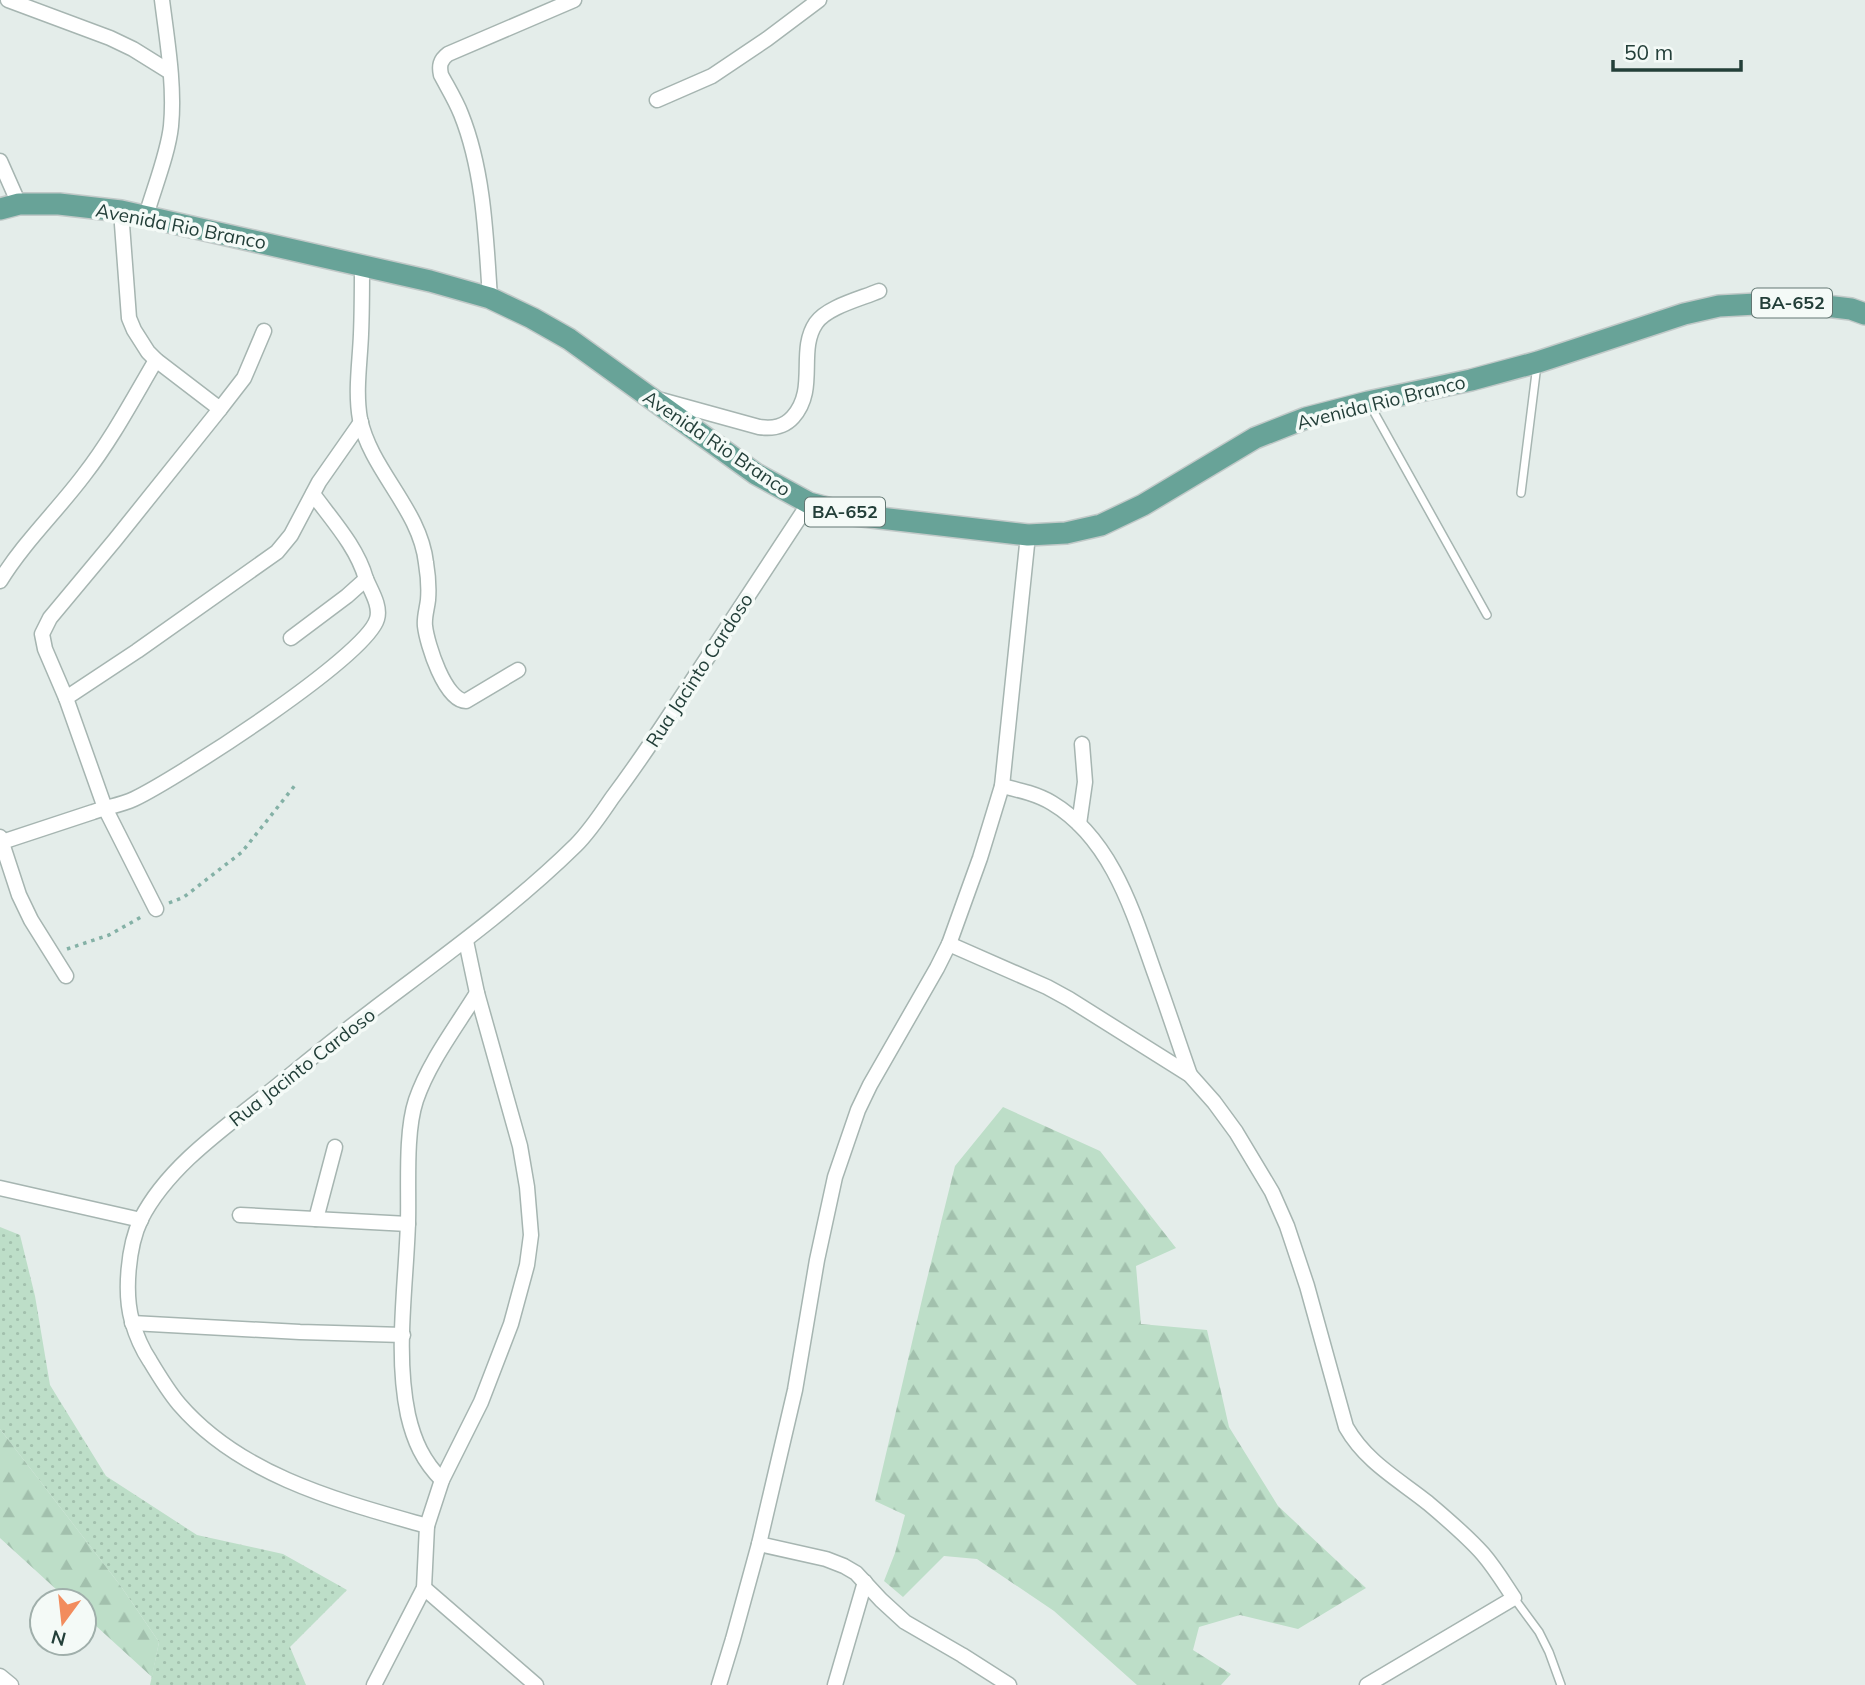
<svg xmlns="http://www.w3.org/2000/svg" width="1865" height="1685" viewBox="0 0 1865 1685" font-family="Mulish,sans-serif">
  <defs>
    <pattern id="grass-dots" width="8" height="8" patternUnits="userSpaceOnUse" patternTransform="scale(1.75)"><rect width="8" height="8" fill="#bddec8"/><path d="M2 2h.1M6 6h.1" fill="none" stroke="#a2c0ad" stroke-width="1.8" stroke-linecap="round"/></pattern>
    <pattern id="forest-firs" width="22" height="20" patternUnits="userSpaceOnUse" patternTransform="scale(1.75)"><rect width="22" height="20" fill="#bddec8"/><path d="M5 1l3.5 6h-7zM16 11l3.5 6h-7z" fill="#a2c0ad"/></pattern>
  </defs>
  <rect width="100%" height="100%" fill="#e4edea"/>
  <polygon fill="url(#grass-dots)" points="0,1227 20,1235 35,1296 50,1385 106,1476 197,1535 283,1554 347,1590 290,1647 306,1685 150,1685 159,1642 120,1585 0,1429"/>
  <g fill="url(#forest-firs)">
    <polygon points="1003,1107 1100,1151 1176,1248 1136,1266 1141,1324 1207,1330 1229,1427 1278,1506 1366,1588 1298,1629 1240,1615 1199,1627 1193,1650 1231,1674 1221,1685 1137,1685 1054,1611 977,1559 944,1556 903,1597 884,1581 895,1553 905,1515 875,1501 924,1291 955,1166"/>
    <polygon points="0,1429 120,1585 159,1642 152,1677 84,1615 84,1601 69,1601 0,1538"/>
  </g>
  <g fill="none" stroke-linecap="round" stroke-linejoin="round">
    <defs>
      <g id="lane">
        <polyline points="1370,405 1487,615"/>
        <polyline points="1521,493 1537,365"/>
        <polyline points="1514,1598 1539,1632 1549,1652 1561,1685"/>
      </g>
      <g id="street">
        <polyline points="8,0 110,38 133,49 170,72"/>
        <polyline points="657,100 712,76 767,39 819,0"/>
        <polyline points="0,161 19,204"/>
        <polyline points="121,211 129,318 134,330 148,352 156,360 220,409 244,378 264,331"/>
        <path d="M146 216C154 188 168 154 171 126 175 86 167 40 162 0"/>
        <path d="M362 265C362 288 362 311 361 334 360 362 355 391 360 419 371 471 420 509 426 563 428 575 429 588 428 600 427 609 424 617 425 626 427 644 445 701 466 701L518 670"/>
        <path d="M490 298C486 238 484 171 461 114 456 101 448 88 441 75 439 66 440 60 448 54L574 0"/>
        <path d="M661 400 759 427C773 429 784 427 793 417 818 389 797 351 816 323 827 307 860 299 879 291"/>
        <path d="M0 581C24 542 57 511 84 475 112 439 133 399 156 360"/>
        <path d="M291 638 347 596 366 579C357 547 332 520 313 494"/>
        <polyline points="66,698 137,651 277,552 291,535 319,482 361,422"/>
        <path d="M1002 786C1019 790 1037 794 1052 803 1112 839 1133 912 1155 974 1167 1007 1178 1041 1190 1075"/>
        <polyline points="1079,824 1085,782 1082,744"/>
        <polyline points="0,837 19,895 31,920 66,976"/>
        <path d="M2 842C32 832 63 822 93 812 107 807 121 805 134 799 176 779 366 657 377 619 381 606 371 591 366 579"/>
        <polyline points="156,909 105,808 66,698 45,649 42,634 50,618 115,540 220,409"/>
        <path d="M949 944 1047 987 1069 999 1190 1075 1214 1102 1236 1132 1272 1192 1287 1226 1307 1286 1346 1427C1366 1462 1398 1479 1428 1503 1447 1519 1467 1536 1483 1554 1495 1568 1504 1583 1514 1598L1367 1685"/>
        <polyline points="0,1188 141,1220"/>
        <polyline points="240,1215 408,1224"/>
        <polyline points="316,1219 335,1147"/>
        <polyline points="132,1323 300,1332 403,1335"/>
        <path d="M442 1480C423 1461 414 1441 408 1415 395 1353 406 1286 408 1222 409 1187 405 1133 416 1100 429 1062 456 1027 477 993"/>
        <polyline points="427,1526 442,1480 481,1402 511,1324 527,1265 531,1235 527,1187 520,1146 477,993 466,941"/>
        <polyline points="759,1544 826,1559 844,1566 856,1573 881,1600 905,1622 962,1655 1009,1685"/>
        <polyline points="424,1588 536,1685"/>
        <polyline points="0,1676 11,1685"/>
        <path d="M374 1685 424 1588 427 1526C339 1501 241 1476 179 1404 168 1391 159 1376 150 1361 142 1349 136 1335 132 1321 124 1293 128 1246 141 1219 169 1164 230 1124 277 1086 308 1061 338 1036 370 1012 440 959 513 907 576 845 590 831 601 814 612 798 633 770 652 742 671 713 717 643 763 573 809 503"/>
        <polyline points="719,1685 733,1639 759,1544 795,1390 817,1260 835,1177 858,1110 870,1085 937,968 949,944 980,858 1002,786 1028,535"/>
        <polyline points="835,1685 865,1582"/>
      </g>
      <polyline id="primary" points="0,209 19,204 59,204 121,211 430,281 490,298 532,318 569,339 756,474 809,503 854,515 1028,535 1066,533 1101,525 1143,505 1255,438 1306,418 1368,402 1471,380 1538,362 1684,314 1719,306 1792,302 1851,309 1865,314"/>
    </defs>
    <use href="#lane" stroke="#a6b5b1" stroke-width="10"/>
    <use href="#street" stroke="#a6b5b1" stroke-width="17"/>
    <use href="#primary" stroke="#c1c9c8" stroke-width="24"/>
    <g stroke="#84b1a6" stroke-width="3.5" stroke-dasharray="3.5 5" stroke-linecap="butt">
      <polyline points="169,903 184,897 242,852 296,784"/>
      <polyline points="67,949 109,935 143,916"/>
    </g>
    <use href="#lane" stroke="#fff" stroke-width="7"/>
    <use href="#street" stroke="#fff" stroke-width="14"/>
    <use href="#primary" stroke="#68a398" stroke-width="21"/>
  </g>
  <g text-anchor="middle" stroke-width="7" stroke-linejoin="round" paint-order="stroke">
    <g fill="#f4faf7" stroke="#627772" stroke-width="2">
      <rect x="1752" y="288.5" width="80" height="29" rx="5"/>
      <rect x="805" y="497.5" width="80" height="29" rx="5"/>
    </g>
    <g font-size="18" font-weight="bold" fill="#233f39">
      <text x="1792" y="309">BA-652</text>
      <text x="845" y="518">BA-652</text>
    </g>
    <g font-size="19" fill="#233f39" stroke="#f4faf7">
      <text transform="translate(181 226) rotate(11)" y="7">Avenida Rio Branco</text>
      <text transform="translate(1381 402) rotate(-14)" y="7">Avenida Rio Branco</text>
      <text transform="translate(717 443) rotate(34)" y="7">Avenida Rio Branco</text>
      <text transform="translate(699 670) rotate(-57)" y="7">Rua Jacinto Cardoso</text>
      <text transform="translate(302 1067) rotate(-38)" y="7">Rua Jacinto Cardoso</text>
    </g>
  </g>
  <g transform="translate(63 1622) rotate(195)"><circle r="33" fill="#f4faf7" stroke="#a0afab" stroke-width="2"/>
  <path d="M0-5L12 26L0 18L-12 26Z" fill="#f28c5d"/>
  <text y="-10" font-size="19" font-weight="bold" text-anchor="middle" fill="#233f39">N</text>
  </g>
  <path d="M1613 60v10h128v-10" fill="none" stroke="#233f39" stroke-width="3.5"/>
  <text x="1624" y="60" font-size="21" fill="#233f39" stroke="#f4faf7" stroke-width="5" paint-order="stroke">50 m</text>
</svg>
